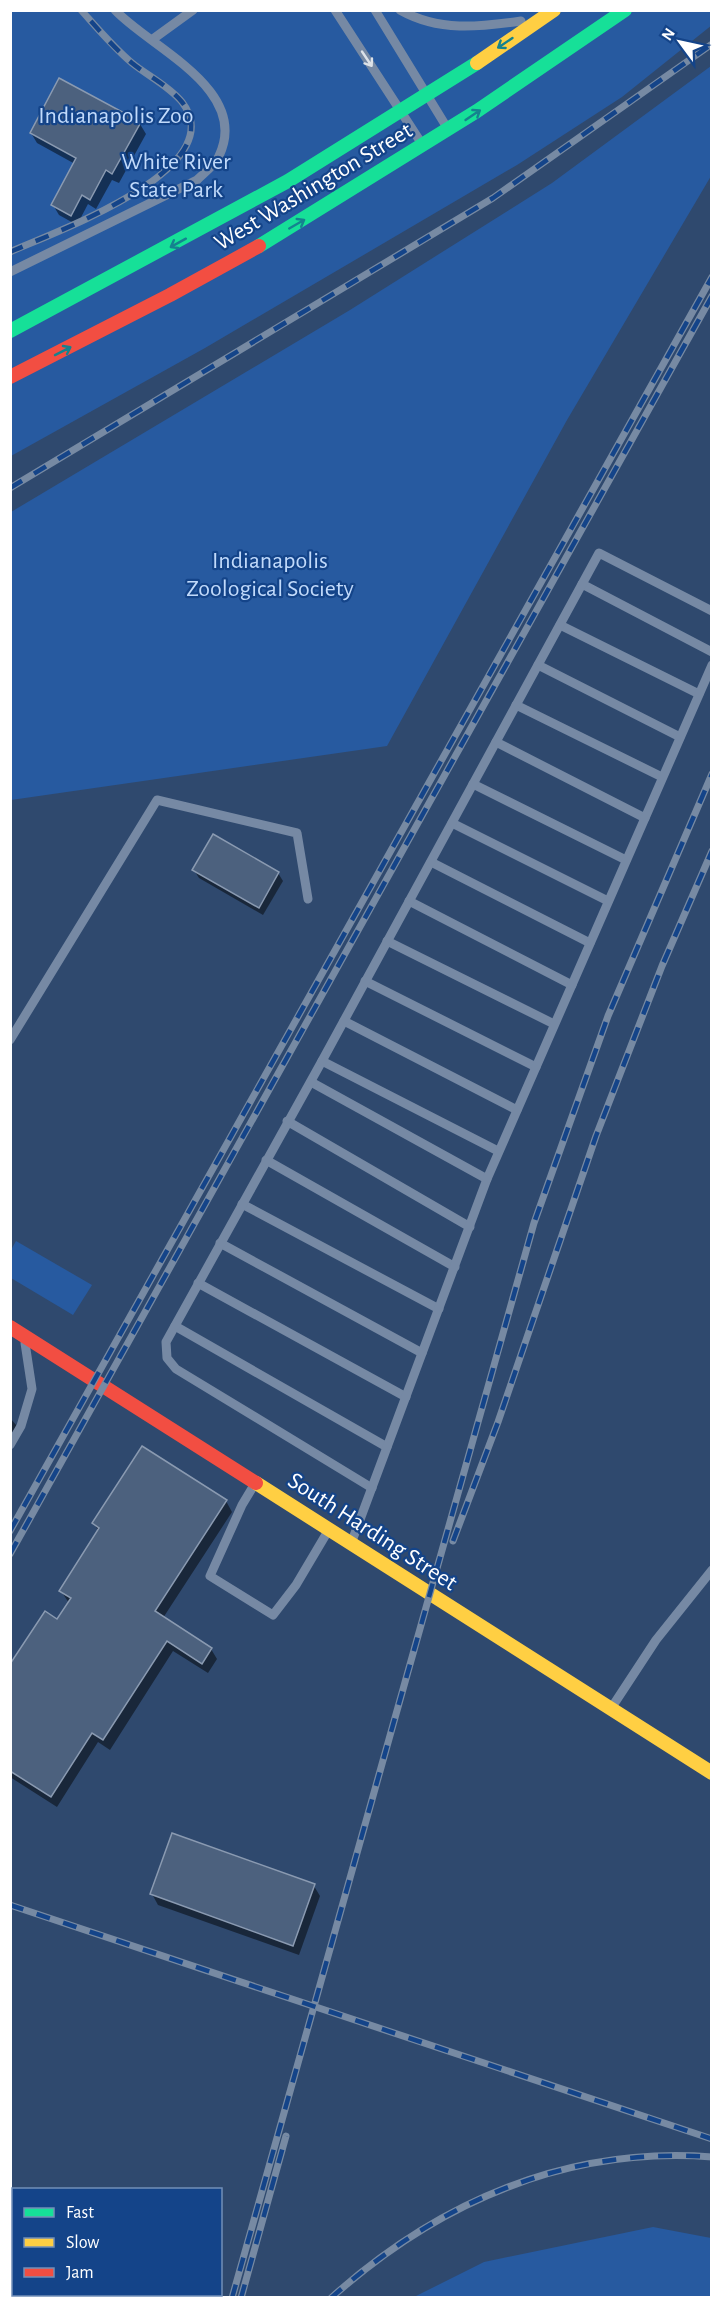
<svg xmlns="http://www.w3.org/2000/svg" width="722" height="2308" viewBox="0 0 722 2308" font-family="'Alegreya Sans',sans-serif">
  <rect width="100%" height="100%" fill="#2f496e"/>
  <g fill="#275aa0">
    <polygon points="711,10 712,25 622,97 517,165 205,348 11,456 10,11"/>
    <polygon points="711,66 711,176 567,420 387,746 11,800 11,512 350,310 552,183"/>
    <polygon points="16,1241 92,1285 73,1315 11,1278 11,1250"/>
    <polygon points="653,2227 711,2238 711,2297 414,2297 484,2262"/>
  </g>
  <g fill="#0007">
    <polygon points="140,124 146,134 119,183 112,180 96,209 88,204 77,225 59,215 53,205 75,164 37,143 31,133"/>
    <polygon points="194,870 278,873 283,881 263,915 199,878"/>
    <polygon points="10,1418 17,1426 10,1436"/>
    <polygon points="226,1501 232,1512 163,1618 211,1649 217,1659 208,1673 173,1651 110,1750 98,1742 57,1807 10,1777 10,1667 57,1621 69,1603 61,1591 99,1532 94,1523"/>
    <polygon points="314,1886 320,1896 299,1955 158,1905 152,1894"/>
  </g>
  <g fill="#4c617e" stroke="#8a9ab1" stroke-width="1.5">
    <polygon points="59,78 141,122 112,174 106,170 90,200 82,195 71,216 51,205 76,158 30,133"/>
    <polygon points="213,834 279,872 259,908 192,870"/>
    <polygon points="142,1446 227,1500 155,1611 212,1648 202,1664 167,1641 103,1740 92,1733 51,1797 10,1771 10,1664 45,1611 57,1619 71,1598 59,1591 99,1528 92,1523"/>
    <polygon points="172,1833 315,1884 293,1946 150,1894"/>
  </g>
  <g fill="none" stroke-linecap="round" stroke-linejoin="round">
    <g stroke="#7689a4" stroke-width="9">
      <polyline points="335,10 420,141"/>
      <polyline points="375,10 446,126"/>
      <path d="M400 10C439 32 479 27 521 21"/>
      <polyline points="153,39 193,10"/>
      <path d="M10 272 197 180C204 173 215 165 219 156 251 89 149 47 115 10"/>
      <polyline points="582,584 712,652"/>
      <polyline points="560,625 699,694"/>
      <polyline points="538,665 680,737"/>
      <polyline points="516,705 662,777"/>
      <polyline points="496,742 645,818"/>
      <polyline points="473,784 626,860"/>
      <polyline points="452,823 608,901"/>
      <polyline points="431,862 590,943"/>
      <polyline points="409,901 572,985"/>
      <polyline points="387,941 554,1024"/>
      <polyline points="365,981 536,1067"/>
      <polyline points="344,1021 517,1110"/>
      <polyline points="10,1040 157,800 297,833 308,899"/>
      <polyline points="322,1061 498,1151"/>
      <polyline points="311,1082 487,1179"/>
      <polyline points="287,1121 470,1227"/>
      <polyline points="266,1160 455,1267"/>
      <polyline points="242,1204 439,1309"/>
      <polyline points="220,1243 422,1353"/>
      <polyline points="198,1283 406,1397"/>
      <polyline points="175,1326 387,1447"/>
      <polyline points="10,1445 21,1426 32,1389 25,1343"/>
      <polyline points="254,1485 242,1505 210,1576 273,1615 296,1585 328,1531"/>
      <polyline points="372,1488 176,1369 167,1358 166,1342 322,1061 599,553 712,611"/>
      <polyline points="352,1541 487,1179 712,665"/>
      <polyline points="612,1707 656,1640 712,1570"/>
    </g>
    <g stroke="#16e098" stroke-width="14">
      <polyline points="259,246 477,111 625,10"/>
      <polyline points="10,331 288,181 477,63"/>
    </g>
    <g stroke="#ffcf43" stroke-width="14">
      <polyline points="477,63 554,10"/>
      <polyline points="256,1483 712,1773"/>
    </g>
    <g stroke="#f24e42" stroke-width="14">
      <polyline points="10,377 170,295 259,246"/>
      <polyline points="10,1327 256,1483"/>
    </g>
    <defs>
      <g id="rail">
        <path d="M10 252C52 233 234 169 182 102 169 86 148 76 132 63 113 47 98 29 81 10"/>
        <polyline points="10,488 493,198 712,44"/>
        <polyline points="10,1531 712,277"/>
        <polyline points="453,1541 498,1422 596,1136 662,966 712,851"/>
        <polyline points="10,1554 712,296"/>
        <polyline points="10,1905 712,2139"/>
        <polyline points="232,2298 534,1223 608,1016 712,774"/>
        <polyline points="241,2298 286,2136"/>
        <path d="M331 2298C438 2202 567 2146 712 2157"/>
      </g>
    </defs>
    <use href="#rail" stroke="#778aa3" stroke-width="7"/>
    <use href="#rail" stroke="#144489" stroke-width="4.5" stroke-dasharray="14" stroke-linecap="butt"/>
  </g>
  <defs><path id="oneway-shaft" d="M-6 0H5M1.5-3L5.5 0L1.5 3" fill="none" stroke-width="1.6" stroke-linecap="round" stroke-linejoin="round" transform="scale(1.5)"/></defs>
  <g stroke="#15828f">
    <use href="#oneway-shaft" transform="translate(505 43) rotate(146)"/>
    <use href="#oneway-shaft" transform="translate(473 115) rotate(-34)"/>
    <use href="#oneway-shaft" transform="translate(297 224) rotate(-30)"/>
    <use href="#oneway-shaft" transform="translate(178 243) rotate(151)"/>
    <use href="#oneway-shaft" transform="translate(63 351) rotate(-27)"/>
  </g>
  <use stroke="#dde2e8" href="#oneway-shaft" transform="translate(367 59) rotate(56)"/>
  <g text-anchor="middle" stroke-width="4.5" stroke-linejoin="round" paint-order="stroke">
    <g font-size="24" fill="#c1dafb" stroke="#144489">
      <text x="116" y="123">Indianapolis Zoo</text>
      <text x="176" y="169">White River<tspan x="176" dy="28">State Park</tspan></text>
      <text x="270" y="568">Indianapolis<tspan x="270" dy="28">Zoological Society</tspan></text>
    </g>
    <g font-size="24" fill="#fff" stroke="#144489">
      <text transform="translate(313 186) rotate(-31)" y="8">West Washington Street</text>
      <text transform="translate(373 1531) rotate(33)" y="8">South Harding Street</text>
    </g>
  </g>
  <rect width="722" height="2308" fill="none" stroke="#ffffff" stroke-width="24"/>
  <rect x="12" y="2188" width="210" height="108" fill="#144489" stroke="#728fb8" stroke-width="1.5"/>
  <rect x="24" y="2208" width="30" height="9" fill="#16e098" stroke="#728fb8" stroke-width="1.5"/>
  <text x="66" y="2218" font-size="18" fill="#ffffff">Fast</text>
  <rect x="24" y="2238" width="30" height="9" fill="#ffcf43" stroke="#728fb8" stroke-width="1.5"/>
  <text x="66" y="2248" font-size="18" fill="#ffffff">Slow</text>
  <rect x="24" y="2268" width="30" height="9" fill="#f24e42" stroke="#728fb8" stroke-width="1.5"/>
  <text x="66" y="2278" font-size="18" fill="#ffffff">Jam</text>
  <g transform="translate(680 42) rotate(303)" stroke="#144489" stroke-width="4.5" paint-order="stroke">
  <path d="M0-4.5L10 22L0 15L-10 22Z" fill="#ffffff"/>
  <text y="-9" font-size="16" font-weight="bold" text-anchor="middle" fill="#ffffff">N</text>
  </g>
</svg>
